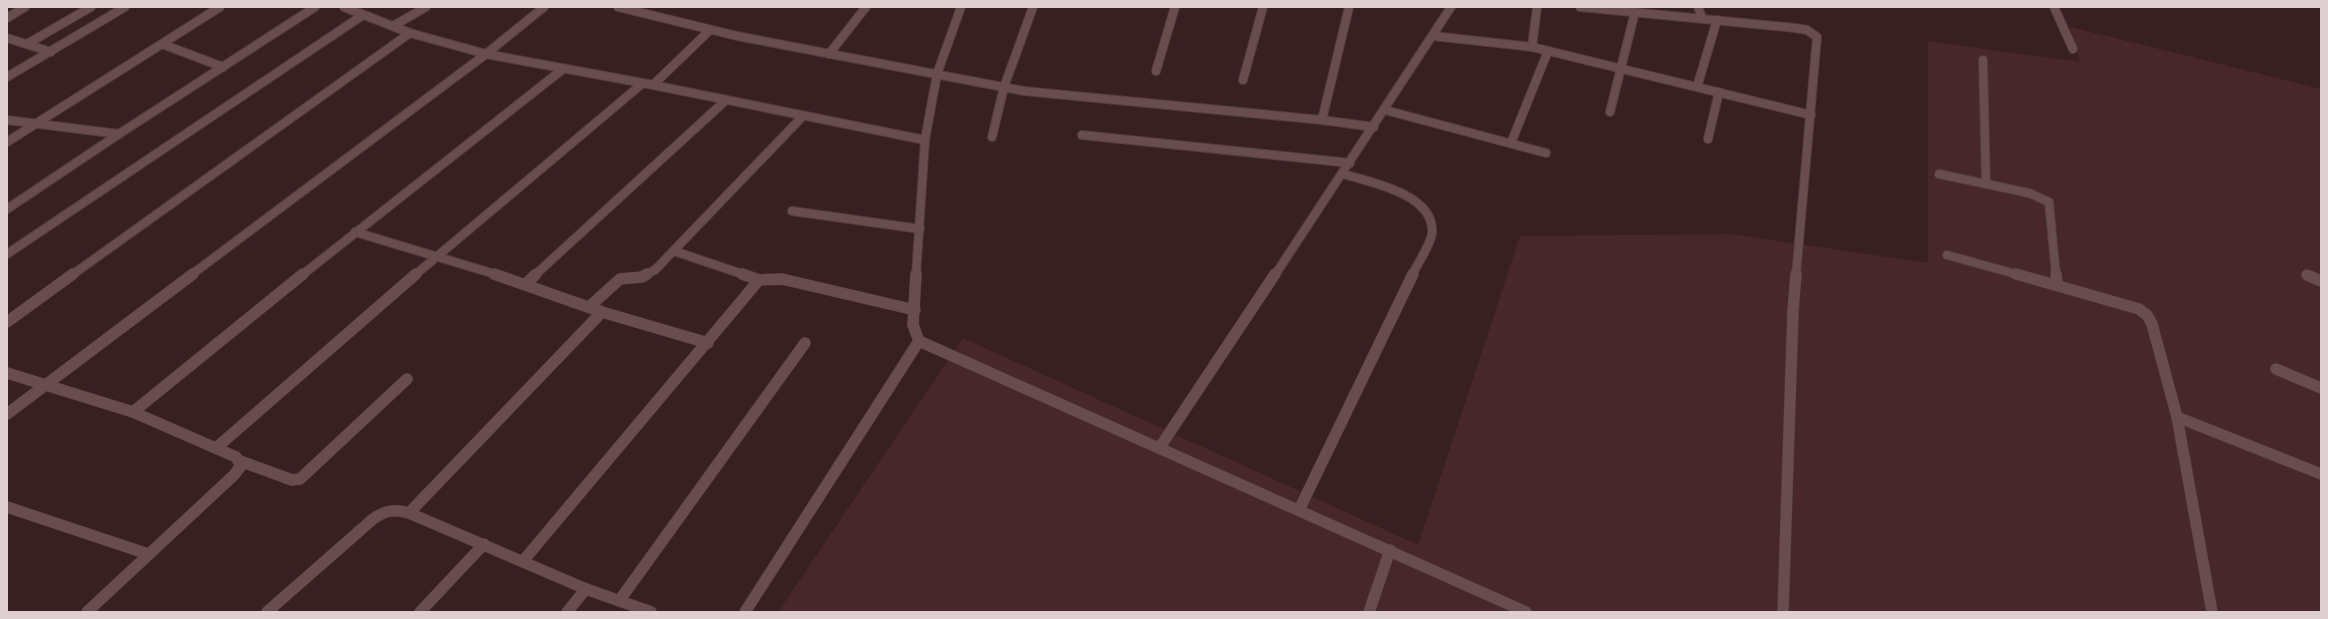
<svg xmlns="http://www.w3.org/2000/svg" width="2328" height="619" viewBox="0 0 2328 619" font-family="Jost,sans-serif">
  <rect width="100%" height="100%" fill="#381f21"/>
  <polygon fill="#47272a" points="2070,27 2321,89 2321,612 778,612 963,338 1418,545 1520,236 1731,234 1928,263 1928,41 2080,62"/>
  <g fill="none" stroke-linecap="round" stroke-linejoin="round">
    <defs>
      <g id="minor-far1">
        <polyline points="344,7 410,33 486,54 643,83 925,140 916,275"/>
        <polyline points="618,7 737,36 1024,91 1322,120 1349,7"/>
        <polyline points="1580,7 1795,28 1807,30 1817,37 1796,275"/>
        <polyline points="1698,7 1702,18"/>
        <polyline points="2054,7 2073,49"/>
        <polyline points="7,18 25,7"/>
        <polyline points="393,26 426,7"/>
        <polyline points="1433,36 1532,47 1811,115"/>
        <polyline points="7,38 51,52"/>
        <polyline points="27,44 91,7"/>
        <polyline points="162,44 223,67"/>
        <polyline points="1532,47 1537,7"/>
        <polyline points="829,54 866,7"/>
        <polyline points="1983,60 1986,184"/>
        <polyline points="1156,71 1175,7"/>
        <polyline points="7,77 125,7"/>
        <polyline points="1243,80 1263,7"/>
        <polyline points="653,85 710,30"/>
        <polyline points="1697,87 1717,20"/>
        <polyline points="1385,110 1546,153"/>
        <polyline points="1610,112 1635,12"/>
        <polyline points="7,120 119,134 315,7"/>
        <polyline points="1322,120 1374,127"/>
        <polyline points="1082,135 1350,163"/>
        <polyline points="992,137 1004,87 1033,7"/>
        <polyline points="1708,139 1719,92"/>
        <polyline points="925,140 937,74 961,7"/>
        <polyline points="7,142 220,7"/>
        <polyline points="1511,143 1548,51"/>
        <path d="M1343 174C1370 182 1435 194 1432 233 1431 244 1417 265 1412 275"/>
        <polyline points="1939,174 2029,193 2049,202 2056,275"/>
        <polyline points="7,209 119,134"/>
        <polyline points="792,211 920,229"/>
        <polyline points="355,232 498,275"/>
        <polyline points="674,251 745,275"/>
        <polyline points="7,254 363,15"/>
        <polyline points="1947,255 2019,275"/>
        <polyline points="72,275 410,33"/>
        <polyline points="191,275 486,54 544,7"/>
        <polyline points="302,275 563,69"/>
        <polyline points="415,275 643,83"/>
        <polyline points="535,275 725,101"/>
        <polyline points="645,275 655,270 803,116"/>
        <polyline points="1275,275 1451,7"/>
      </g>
      <g id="minor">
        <polyline points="494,274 602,312 708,343"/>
        <polyline points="742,274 759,280"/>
        <polyline points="916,274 913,325 919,341 1526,612"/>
        <polyline points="2016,274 2139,309 2147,315 2152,324 2177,417"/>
        <polyline points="2056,274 2057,285"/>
        <polyline points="2307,275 2321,281"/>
        <polyline points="526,284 536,274"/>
        <polyline points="589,307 620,279 642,277 647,274"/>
        <polyline points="7,322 73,274"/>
        <polyline points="2276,369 2321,388"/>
        <polyline points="7,373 133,412 236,457 241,466 234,475 87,612"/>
        <polyline points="133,412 303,274"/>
        <polyline points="7,414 193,274"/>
        <polyline points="1160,447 1275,274"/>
        <polyline points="216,448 416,274"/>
        <polyline points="240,461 292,480 300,479 407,379"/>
        <polyline points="7,507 148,554"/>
        <polyline points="1299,510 1413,274"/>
        <polyline points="409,513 602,312"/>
        <polyline points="523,561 759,280 782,279 915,310"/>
        <polyline points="619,601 805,343"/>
        <path d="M267 612 373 519C386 510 394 509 409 513L586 589 651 612"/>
        <polyline points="420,612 484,544"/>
        <polyline points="567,612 586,589"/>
        <polyline points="745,612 919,341"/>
        <polyline points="1369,612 1390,550"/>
        <polyline points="1783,612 1793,311 1796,274"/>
        <polyline points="2212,612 2177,417 2321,474"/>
      </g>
    </defs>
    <use href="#minor-far1" stroke="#503c3e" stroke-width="10"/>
    <use href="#minor" stroke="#503c3e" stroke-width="12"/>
    <use href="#minor-far1" stroke="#694d4e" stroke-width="8"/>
    <use href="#minor" stroke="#694d4e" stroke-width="11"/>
  </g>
  <rect width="2328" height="619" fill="none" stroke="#e0cfd0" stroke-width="16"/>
</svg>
